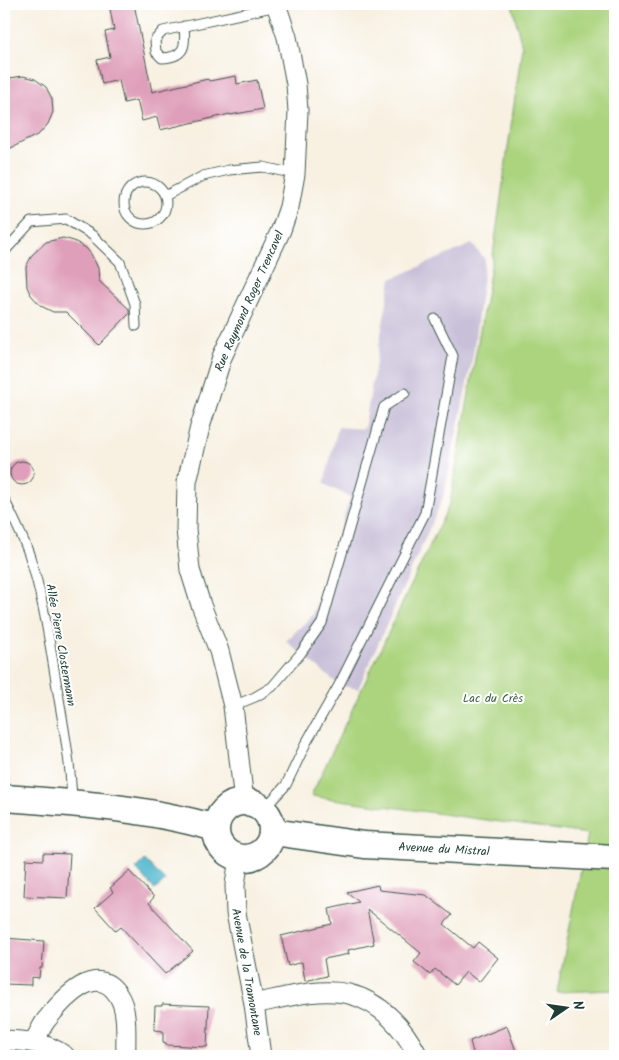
<svg xmlns="http://www.w3.org/2000/svg" width="619" height="1060" viewBox="0 0 619 1060" font-family="Kalam,sans-serif">
  <rect width="100%" height="100%" fill="#fff"/>
  <filter id="ink" filterUnits="userSpaceOnUse"><feTurbulence type="fractalNoise" baseFrequency=".02" numOctaves="2"/><feDisplacementMap in="SourceGraphic" scale="10" xChannelSelector="R" yChannelSelector="G"/><feConvolveMatrix kernelMatrix="1 2 1 2 8 2 1 2 1" color-interpolation-filters="sRGB"/></filter>
  <filter id="wash" filterUnits="userSpaceOnUse"><feTurbulence type="fractalNoise" baseFrequency=".0096" numOctaves="4" result="noise"/><feDisplacementMap in="SourceGraphic" scale="20" xChannelSelector="R" yChannelSelector="G"/><feGaussianBlur stdDeviation="1.12" result="paint"/><feColorMatrix in="noise" values="0 0 0 0 0 0 0 0 0 0 0 0 0 0 0 0 0 1.4 0 .05"/><feComposite in="paint" operator="in"/></filter>
  <g filter="url(#wash)">
    <rect width="100%" height="100%" fill="#f8f1e2"/>
    <polygon fill="#c8bfd8" points="472,244 485,259 473,355 443,498 358,689 339,685 286,641 313,615 350,497 324,484 338,427 364,429 391,279"/>
    <polygon fill="#acd47f" stroke="#66885a" points="512,4 615,4 615,990 557,992 588,834 311,796 450,503 493,255 522,47"/>
    <polygon fill="#4eb5cd" stroke="#367980" points="145,860 165,881 155,890 136,869"/>
    <g id="blocks">
      <g fill="#df9eb9">
        <polygon points="109,4 134,4 152,92 208,79 209,81 236,76 237,84 257,80 263,109 230,115 230,114 160,130 157,117 142,121 137,100 124,103 119,80 102,84 97,60 110,57 105,32 114,30"/>
        <polygon points="23,76 35,79 46,87 52,99 53,112 48,124 39,134 9,149 4,133 4,82 10,78"/>
        <polygon points="63,238 74,241 86,248 91,254 98,268 99,281 129,309 129,314 99,345 66,312 53,312 41,306 31,295 27,287 26,267 32,255 46,242"/>
        <circle cx="22" cy="473" r="12"/>
        <polygon points="43,853 70,854 67,898 24,896 26,859 43,860"/>
        <polygon points="129,871 154,897 149,903 193,951 165,974 121,927 116,931 95,908 113,892 110,888"/>
        <polygon points="378,885 379,890 426,895 452,915 444,924 473,948 478,942 498,958 479,982 466,972 455,985 435,969 430,975 423,969 414,962 421,953 367,909 374,944 348,950 349,954 324,959 327,976 305,981 302,962 288,966 281,936 332,924 329,909 359,902 347,892"/>
        <polygon points="4,938 44,941 42,968 40,968 39,978 31,977 31,985 4,984"/>
        <polygon points="162,1004 209,1006 207,1047 167,1045 166,1043 163,1042 163,1031 154,1030 155,1006 162,1006"/>
        <polygon points="507,1026 516,1051 502,1056 474,1056 470,1041"/>
      </g>
    </g>
  </g>
  <g filter="url(#ink)">
    <use href="#blocks" fill-opacity="0" stroke="#40584e" stroke-width="1"/>
    <g fill="none" stroke-linecap="round" stroke-linejoin="round">
      <defs>
        <g id="lane">
          <path d="M184 26C186 46 185 57 162 58L156 52 155 40 163 31 277 6"/>
          <circle cx="145" cy="203" r="21"/>
          <polyline points="165,196 203,176 229,170 263,167 295,174"/>
          <polyline points="4,252 31,222 66,219 92,235 120,262 135,304 136,326"/>
          <path d="M4 499C13 517 22 535 29 554 44 599 50 646 58 693 64 729 71 766 72 802"/>
          <polyline points="233,706 255,697 272,687 301,653 322,623 384,407 405,393"/>
          <polyline points="264,809 286,785 306,743 339,685 425,513 453,356 435,319"/>
        </g>
        <g id="street">
          <polyline points="244,802 233,706 219,651 201,605 190,570 186,529 187,482 200,427 222,357 281,230 289,207 295,174 298,111 296,84 287,37 276,4"/>
          <polyline points="239,858 235,885 236,913 254,1004 261,1056"/>
          <path d="M254 1004C283 998 319 987 349 994 381 1002 404 1028 418 1056"/>
          <path d="M4 1040C27 1041 46 1042 65 1056"/>
          <path d="M34 1041C39 1034 42 1024 48 1018 63 999 97 961 118 995 129 1011 125 1038 126 1056"/>
        </g>
        <g id="secondary">
          <path d="M4 798C75 803 147 808 215 828"/>
          <circle cx="244" cy="830" r="28"/>
          <polyline points="273,832 364,845 615,858"/>
        </g>
      </defs>
      <use href="#lane" stroke="#40584e" stroke-width="11"/>
      <use href="#street" stroke="#40584e" stroke-width="21"/>
      <use href="#secondary" stroke="#40584e" stroke-width="29"/>
      <use href="#lane" stroke="#fff" stroke-width="9"/>
      <use href="#street" stroke="#fff" stroke-width="19"/>
      <use href="#secondary" stroke="#fff" stroke-width="26"/>
    </g>
  </g>
  <g text-anchor="middle" stroke-width="4" stroke-linejoin="round" paint-order="stroke">
    <g font-size="12" fill="#1f3d34" stroke="#fff">
      <text transform="translate(249 301) rotate(-66)" y="4">Rue Raymond Roger Trencavel</text>
      <text transform="translate(61 645) rotate(80)" y="4">Allée Pierre Clostermann</text>
      <text transform="translate(444 849) rotate(3)" y="4">Avenue du Mistral</text>
      <text transform="translate(247 972) rotate(80)" y="4">Avenue de la Tramontane</text>
    </g>
    <g font-size="12" fill="#426347" stroke="#fff">
      <text x="493" y="702">Lac du Crès</text>
    </g>
  </g>
  <rect width="619" height="1060" fill="none" stroke="#fff" stroke-width="20"/>
  <g transform="translate(566 1008) rotate(77)" stroke="#ffffff" stroke-width="4" paint-order="stroke">
  <path d="M0-4L9 19L0 12L-9 19Z" fill="#1f3d34"/>
  <text y="-8" font-size="14" font-weight="bold" text-anchor="middle" fill="#1f3d34">N</text>
  </g>
</svg>
